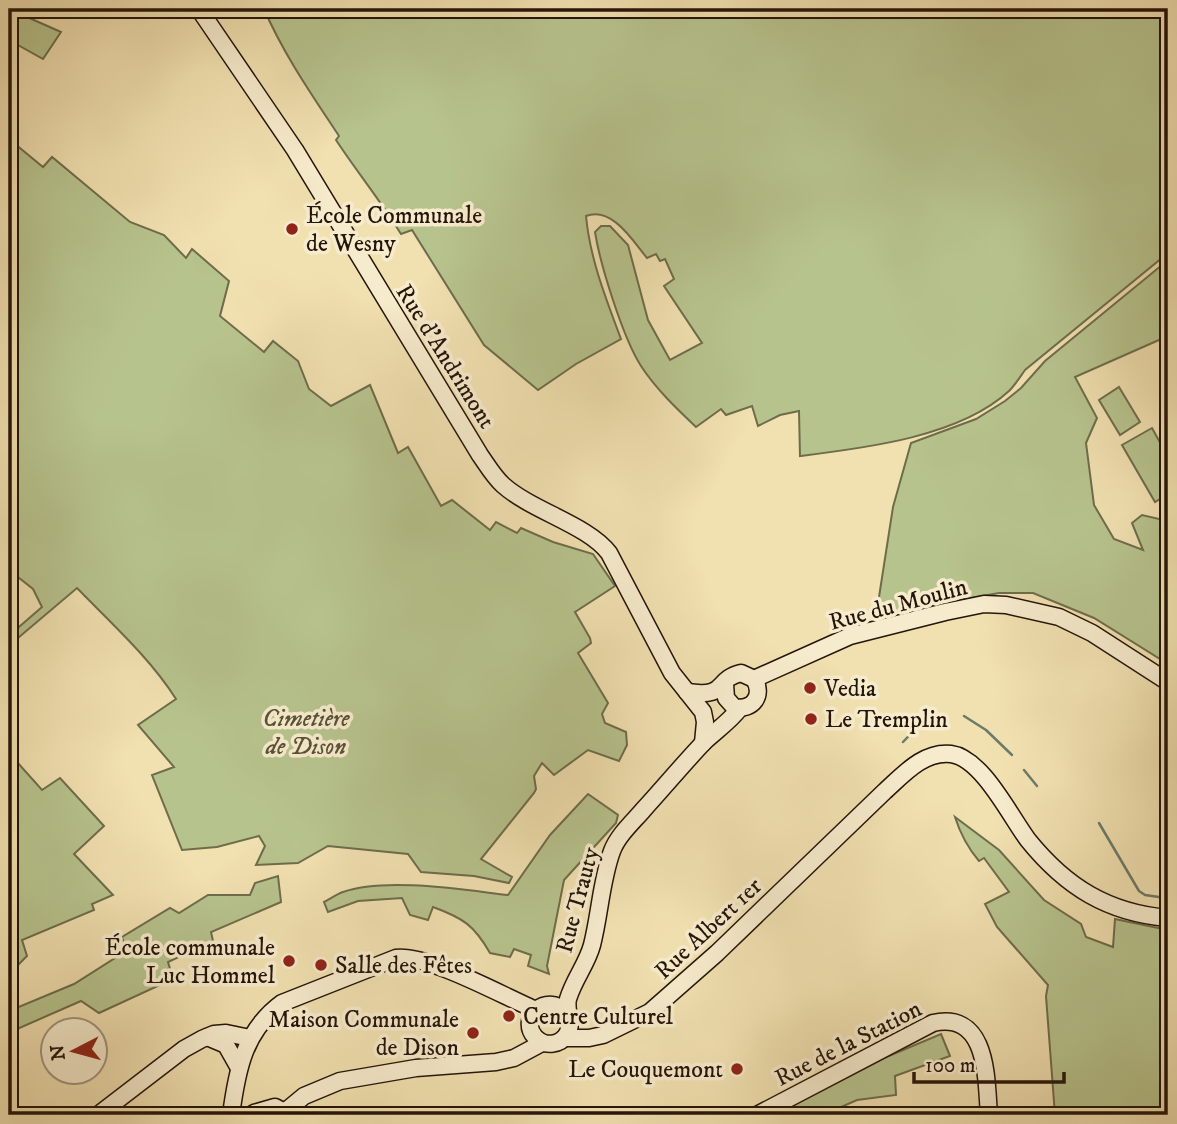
<svg xmlns="http://www.w3.org/2000/svg" width="1177" height="1124" viewBox="0 0 1177 1124" font-family="'IM FELL DW Pica',serif">
  <rect width="100%" height="100%" fill="#f1e0b0"/>
  <filter id="stains"><feTurbulence type="fractalNoise" baseFrequency=".00286" numOctaves="4"/><feColorMatrix values="0 0 0 0 .2 0 0 0 0 .09 0 0 0 0 .02 0 0 0 .5 -.17"/></filter>
  <radialGradient id="worn" r=".72"><stop offset=".6" stop-color="#630" stop-opacity="0"/><stop offset="1" stop-color="#630" stop-opacity=".3"/></radialGradient>
  <g fill="#b7c38d" stroke="#6e6c4b" stroke-width="2">
    <polygon points="9,9 61,32 43,59 9,40"/>
    <path d="M264 9H1168V253L1025 370C1020 377 1015 385 1009 391 959 437 865 448 800 456L799 411 780 415 758 426 752 406 726 415 721 409 696 427C676 408 656 389 641 366 623 338 600 264 595 232L601 226H610L628 245 648 320 670 360 702 343 664 286 674 279 665 259 660 261 656 254 647 258C633 241 612 206 586 216 590 259 606 299 621 339L576 364 538 390 484 345 412 230 401 234C381 201 357 172 336 140L339 136C312 95 284 55 264 9Z"/>
    <path d="M9 139 43 167 52 157 130 222 164 235 186 258 192 249 229 281 220 316 264 352 273 341 298 361 309 389 331 406 370 385 398 453 408 447 441 506 452 500 490 530 496 522 517 533 521 528 553 542 593 554 615 586 575 612 590 638 591 643 578 653 608 703 602 714 605 723 626 732 627 745 619 761 588 750 554 775 542 763 534 776 536 789 534 793 481 859 512 877 509 883 474 876 421 872 408 854 328 846 298 863 256 865 265 846 259 836 217 847 182 850 152 775 174 767 138 725 176 699C150 658 111 623 77 588L18 638 12 633 42 607 33 589 9 570Z"/>
    <polygon points="1168,260 1168,336 1075,377 1097,418 1086,443 1094,505 1114,539 1143,550 1132,523 1142,515 1168,521 1168,664 1094,618 1033,593 999,593 882,614 879,597 893,507 911,443 976,419 1005,401 1021,388 1045,361"/>
    <polygon points="1119,387 1140,422 1120,435 1099,400"/>
    <polygon points="1152,428 1168,457 1168,494 1155,502 1122,445"/>
    <polygon points="9,753 42,790 60,778 104,826 74,854 113,895 92,904 94,910 22,940 27,956 9,974"/>
    <path d="M588 794 618 815 616 823 564 880 547 966 549 974 528 966 531 955 514 949 510 957 490 953C474 925 463 918 433 907L428 920 410 915 402 898 358 901 328 912 324 902C330 899 337 894 343 892 385 877 464 890 508 895L550 835Z"/>
    <path d="M955 817 999 850 1044 900 1081 924 1086 937 1113 947 1115 919 1168 930V1111L1159 1109 1157 1115H1055L1046 996 1048 985 997 927 985 904 1009 892 984 858 979 861C968 848 960 833 955 817Z"/>
    <polygon points="278,876 281,902 211,932 213,941 168,962 173,979 99,1013 81,1001 17,1029 9,1039 9,1014 16,1008 74,984 126,951 122,937 170,908 179,913 208,895 250,895 255,883"/>
    <polygon points="941,1034 950,1056 895,1076 896,1095 857,1100 823,1115 774,1115 884,1058"/>
  </g>
  <g fill="none" stroke-linecap="round" stroke-linejoin="round">
    <g stroke="#6c7a69" stroke-width="2.5">
      <polyline points="964,716 986,730 1012,755"/>
      <polyline points="903,742 920,724"/>
      <polyline points="1024,770 1037,786"/>
      <polyline points="1099,823 1139,891 1145,895 1159,897"/>
    </g>
    <defs>
      <g id="secondary">
        <path d="M199 9 295 150 480 455C487 465 494 477 503 485 532 511 588 525 609 553L672 673 703 712 705 722 703 743"/>
        <polyline points="754,679 850,636 945,612 984,604 1006,605 1059,617 1092,633 1168,682"/>
        <path d="M687 692C729 698 713 680 741 673L754 679C764 695 753 711 734 707L726 698 725 684"/>
        <path d="M566 1012C546 992 518 1018 535 1037 544 1047 560 1046 567 1034 574 1023 565 1011 568 999 574 979 587 964 592 945 600 914 601 881 612 851 618 835 633 822 644 809 665 786 684 763 705 741 717 730 730 721 740 708"/>
        <polyline points="207,1037 226,1045 239,1068"/>
        <path d="M565 1038H589L603 1035 650 1012 717 953 884 792C903 775 923 751 951 754 982 758 1010 816 1028 840 1066 887 1108 913 1168 918"/>
        <polyline points="254,1113 275,1107 290,1115"/>
        <polyline points="98,1115 184,1049 202,1039 214,1034 226,1033 250,1038"/>
        <path d="M231 1115C237 1070 244 1031 282 1003L396 958C428 954 503 996 536 1010"/>
        <polyline points="281,1115 304,1096 340,1081 416,1068 496,1062 514,1058 542,1043"/>
        <path d="M757 1115 933 1023C989 1011 986 1080 989 1115"/>
      </g>
    </defs>
    <use href="#secondary" stroke="#251509" stroke-width="19"/>
    <use href="#secondary" stroke="#f6ebcc" stroke-width="16"/>
  </g>
  <g fill="#8f2418" stroke="#f6ebcc" stroke-width="2.5">
    <circle cx="292" cy="229" r="7"/>
    <circle cx="810" cy="688" r="7"/>
    <circle cx="811" cy="719" r="7"/>
    <circle cx="289" cy="961" r="7"/>
    <circle cx="321" cy="965" r="7"/>
    <circle cx="509" cy="1016" r="7"/>
    <circle cx="473" cy="1033" r="7"/>
    <circle cx="737" cy="1069" r="7"/>
  </g>
  <g text-anchor="middle" stroke-width="7" stroke-linejoin="round" paint-order="stroke">
    <g font-size="24" fill="#251509" stroke="#f6ebcc" text-anchor="start">
      <text x="306" y="223">École Communale<tspan x="306" dy="28">de Wesny</tspan></text>
      <text x="824" y="696">Vedia</text>
      <text x="825" y="727">Le Tremplin</text>
      <text x="275" y="955" text-anchor="end">École communale<tspan x="275" dy="28">Luc Hommel</tspan></text>
      <text x="335" y="973">Salle des Fêtes</text>
      <text x="523" y="1024">Centre Culturel</text>
      <text x="459" y="1027" text-anchor="end">Maison Communale<tspan x="459" dy="28">de Dison</tspan></text>
      <text x="723" y="1077" text-anchor="end">Le Couquemont</text>
    </g>
    <g font-size="24" fill="#251509" stroke="#f6ebcc">
      <text transform="translate(446 356) rotate(58)" y="8">Rue d'Andrimont</text>
      <text transform="translate(898 604) rotate(-15)" y="8">Rue du Moulin</text>
      <text transform="translate(577 900) rotate(-75)" y="8">Rue Trauty</text>
      <text transform="translate(708 928) rotate(-43)" y="8">Rue Albert 1er</text>
      <text transform="translate(848 1043) rotate(-27)" y="8">Rue de la Station</text>
    </g>
    <g font-size="24" font-style="italic" fill="#585237" stroke="#f6ebcc">
      <text x="306" y="726">Cimetière<tspan x="306" dy="28">de Dison</tspan></text>
    </g>
  </g>
  <rect width="1177" height="1124" fill="none" stroke="#f1e0b0" stroke-width="35"/>
  <rect x="10" y="10" width="1156" height="1103" fill="none" stroke="#251509" stroke-width="3.5"/>
  <rect x="18" y="18" width="1142" height="1089" fill="none" stroke="#251509" stroke-width="2"/>
  <g transform="translate(74 1051) rotate(264)"><circle r="33" fill="#f6ebcc" stroke="#a2957e" stroke-width="2"/>
  <path d="M0-5L12 26L0 18L-12 26Z" fill="#8f2418"/>
  <text y="-10" font-size="19" font-weight="bold" text-anchor="middle" fill="#251509">N</text>
  </g>
  <path d="M914 1072v10h150v-10" fill="none" stroke="#251509" stroke-width="3.5"/>
  <text x="925" y="1072" font-size="21" fill="#251509" stroke="#f6ebcc" stroke-width="5" paint-order="stroke">100 m</text>
  <rect width="100%" height="100%" filter="url(#stains)"/>
  <rect width="100%" height="100%" fill="url(#worn)"/>
</svg>
